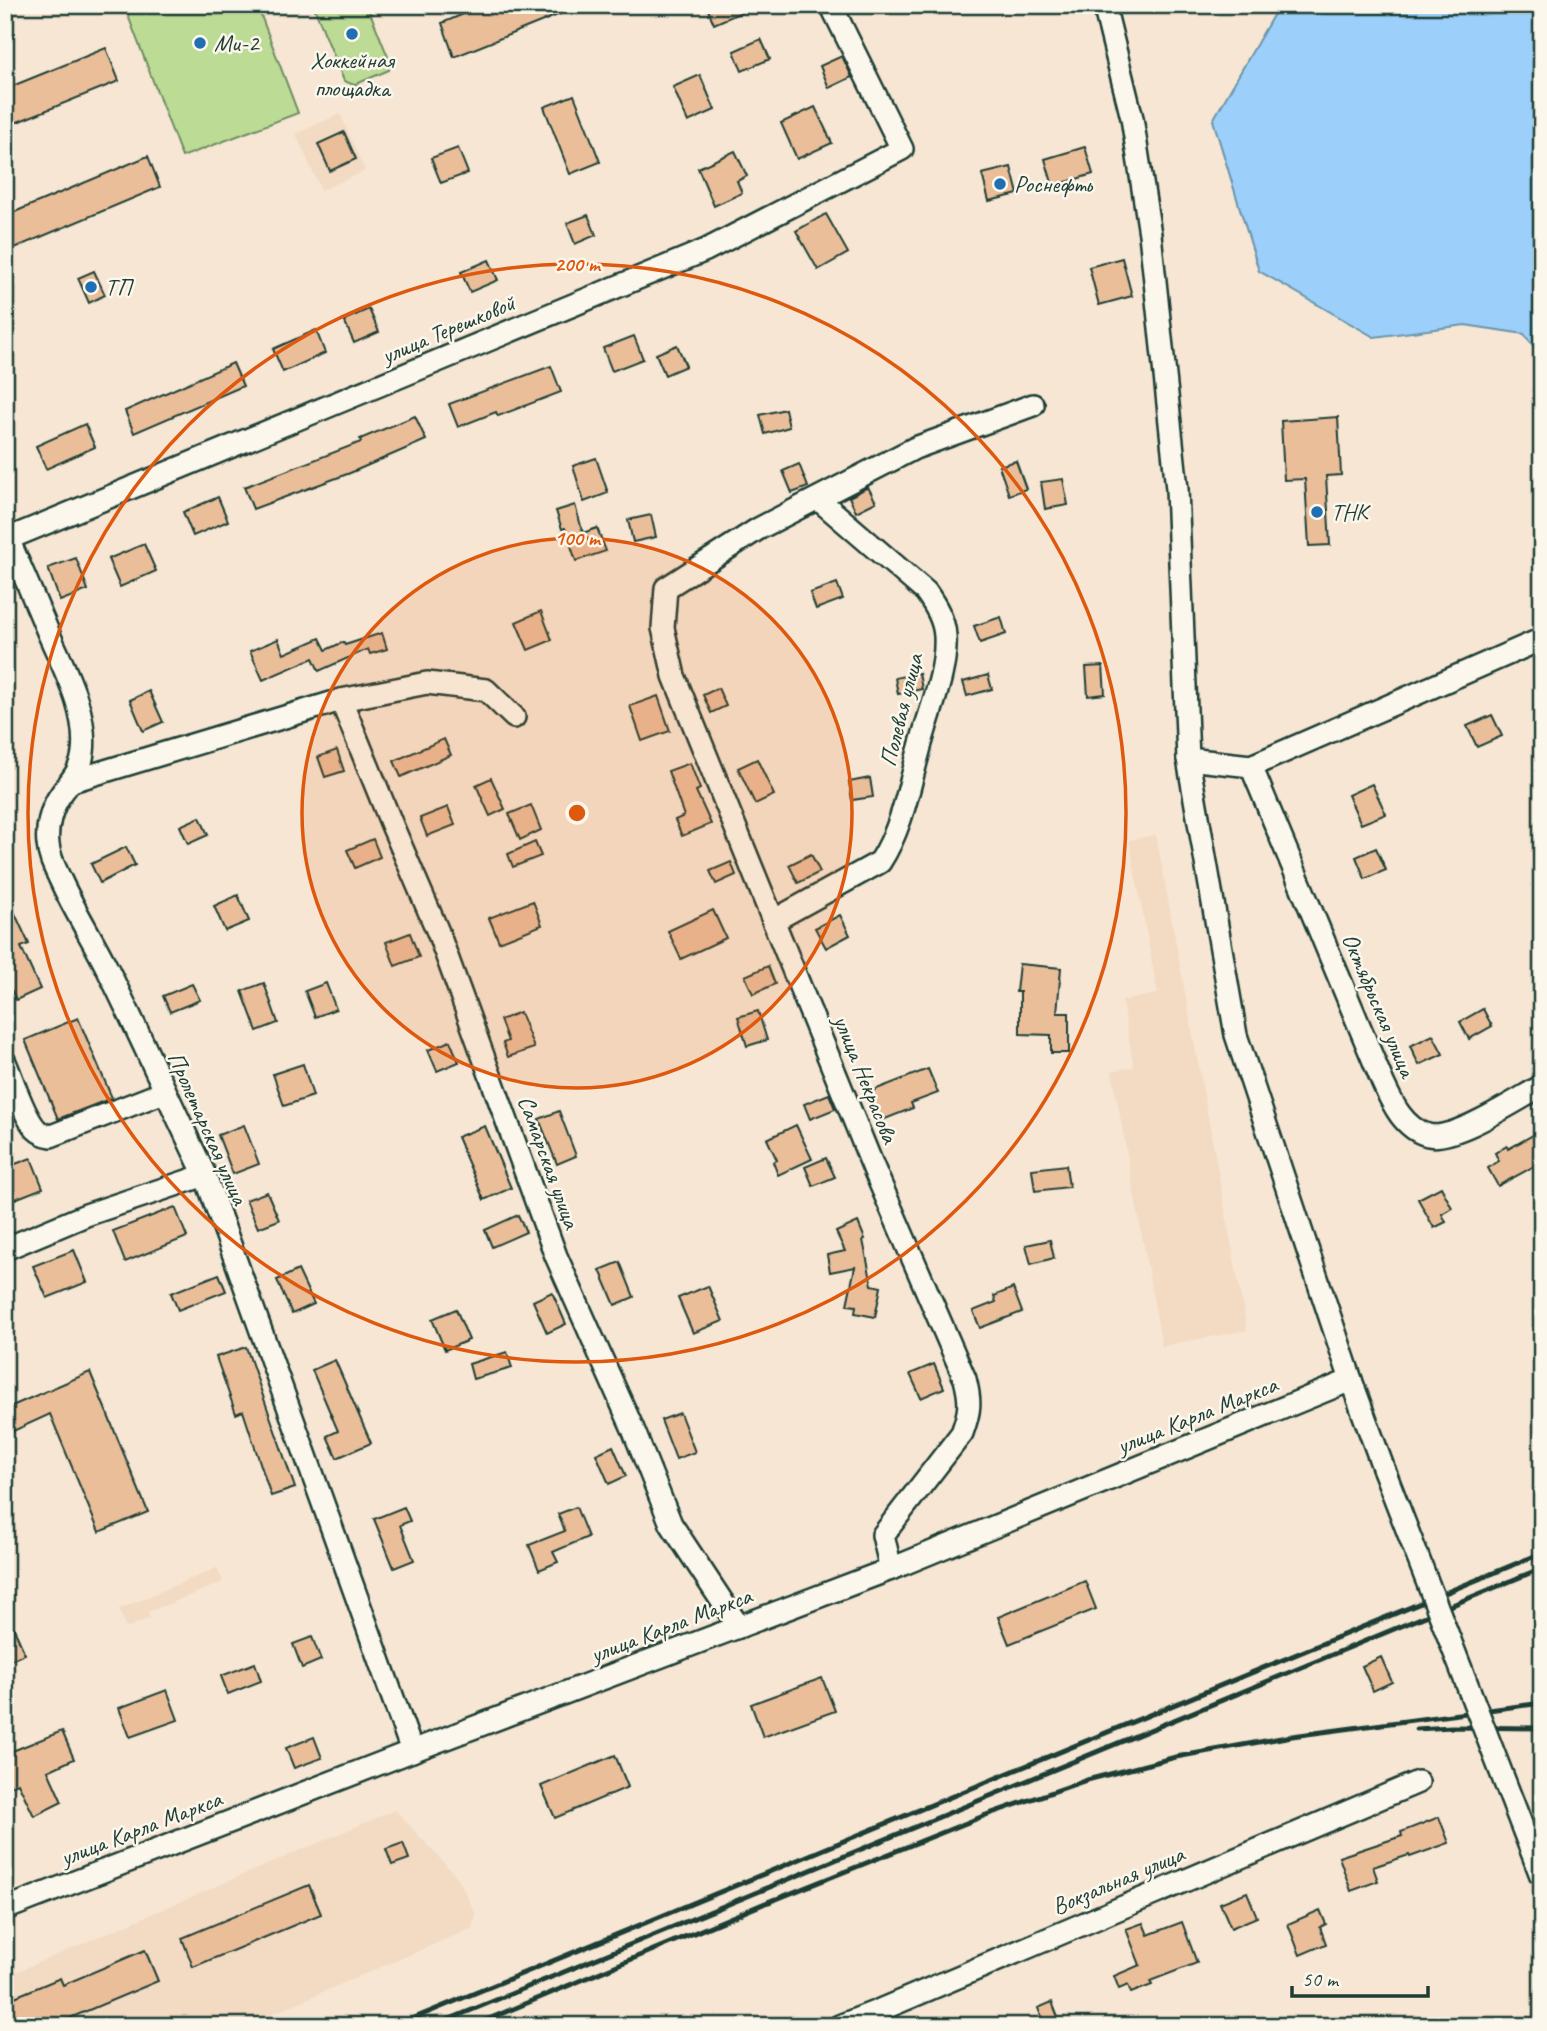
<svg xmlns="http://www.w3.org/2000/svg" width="1547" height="2031" viewBox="0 0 1547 2031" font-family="Caveat,sans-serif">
  <rect width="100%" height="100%" fill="#f6e6d3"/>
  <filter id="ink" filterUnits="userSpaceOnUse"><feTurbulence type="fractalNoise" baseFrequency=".0143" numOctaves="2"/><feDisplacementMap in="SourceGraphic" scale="14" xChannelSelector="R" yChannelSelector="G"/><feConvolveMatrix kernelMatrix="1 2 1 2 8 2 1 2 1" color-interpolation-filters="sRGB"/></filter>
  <g filter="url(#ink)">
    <g fill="#f3dac2">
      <polygon points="340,114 365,171 321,190 296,134"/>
      <polygon points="1156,835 1247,1330 1162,1346 1112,1071 1134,1067 1122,1001 1158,994 1129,840"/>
      <polygon points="217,1568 223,1582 148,1612 150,1618 126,1628 119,1609"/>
      <polygon points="395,1810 457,1877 476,1915 472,1928 243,2026 5,2026 5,1977"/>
    </g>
    <g fill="#bcdb94" stroke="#6e8c64" stroke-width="2">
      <polygon points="124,5 257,5 298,113 182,157"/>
      <polygon points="313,5 367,5 390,62 389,70 354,85 344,81"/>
    </g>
    <polygon fill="#9ccffa" stroke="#6a95ab" stroke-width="2" points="1279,5 1542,5 1542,359 1524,334 1465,325 1374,337 1259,271 1213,120"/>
    <g fill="#ebbe9a" stroke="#1f3d34" stroke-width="2">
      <polygon points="485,5 580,5 580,6 454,57 442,23"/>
      <polygon points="706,5 758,5 714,24"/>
      <polygon points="761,39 770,59 742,71 734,51"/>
      <polygon points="106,48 119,81 5,127 5,89"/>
      <polygon points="842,56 852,77 829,88 820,66"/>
      <polygon points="700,75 715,110 688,122 673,87"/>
      <polygon points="574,95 600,162 570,174 544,107"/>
      <polygon points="815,107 832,143 797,159 781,123"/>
      <polygon points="344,132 356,159 330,171 318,144"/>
      <polygon points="1085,147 1093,174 1053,186 1045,159"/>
      <polygon points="458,148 468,173 441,183 431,158"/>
      <polygon points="735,151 747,176 737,181 742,193 714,206 698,168"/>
      <polygon points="148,156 160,187 5,252 5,216"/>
      <polygon points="1011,167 1018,194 989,201 982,174"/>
      <polygon points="826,214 848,253 818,270 796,231"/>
      <polygon points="588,215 596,235 575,244 567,223"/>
      <polygon points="1122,258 1132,296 1099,305 1089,267"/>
      <polygon points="489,260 498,280 470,292 461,272"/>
      <polygon points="94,271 105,295 89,303 78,278"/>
      <polygon points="369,309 379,332 354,343 344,320"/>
      <polygon points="316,330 325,353 283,372 273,349"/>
      <polygon points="634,336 643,359 612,371 603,348"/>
      <polygon points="677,345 686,366 665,375 656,354"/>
      <polygon points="233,363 243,386 134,433 125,411"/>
      <polygon points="551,366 561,392 498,416 496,412 458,427 449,404"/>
      <polygon points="785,409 789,427 765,434 760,415"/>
      <polygon points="415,416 426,440 350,473 253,509 244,487 361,442 360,439"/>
      <polygon points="1338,417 1341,475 1326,476 1330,545 1309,546 1305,479 1284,480 1281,421"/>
      <polygon points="85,424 95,447 46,469 36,446"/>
      <polygon points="596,458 608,493 584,502 573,466"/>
      <polygon points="1016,461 1026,489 1009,495 999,466"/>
      <polygon points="799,464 808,487 792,493 783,471"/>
      <polygon points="1063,479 1068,505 1045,509 1041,482"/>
      <polygon points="868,487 876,502 856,512 849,497"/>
      <polygon points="218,497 228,521 193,536 183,512"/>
      <polygon points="575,505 583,533 597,528 606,551 576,561 565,528 562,529 556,511"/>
      <polygon points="651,515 656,537 633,542 628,520"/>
      <polygon points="144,544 156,571 120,587 108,559"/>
      <polygon points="76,558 88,590 60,601 48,568"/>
      <polygon points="837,583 843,599 816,609 810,593"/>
      <polygon points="541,611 552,640 528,650 516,622"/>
      <polygon points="1001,617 1006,634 980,643 974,626"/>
      <polygon points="382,633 387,649 370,654 368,649 319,671 313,658 263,680 250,651 278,639 284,654 320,638 326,650 343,642 345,645"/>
      <polygon points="1103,666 1105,694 1088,696 1086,667"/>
      <polygon points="919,673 922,689 898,694 895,678"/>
      <polygon points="988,675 992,689 967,696 963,682"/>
      <polygon points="718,688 726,706 711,713 703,695"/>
      <polygon points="149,691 163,722 143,731 130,700"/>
      <polygon points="658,696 670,731 642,741 630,706"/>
      <polygon points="1492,715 1502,736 1477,747 1467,726"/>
      <polygon points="444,739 451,755 401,777 394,761"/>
      <polygon points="337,750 344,771 325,777 318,757"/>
      <polygon points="757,759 774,795 755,804 738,768"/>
      <polygon points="690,763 700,789 696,791 711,824 682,836 675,820 684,816 668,771"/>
      <polygon points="491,778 505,809 490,816 476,785"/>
      <polygon points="870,778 873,797 852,800 849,782"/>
      <polygon points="1372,784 1386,814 1361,824 1348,795"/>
      <polygon points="531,805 541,830 520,840 509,814"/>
      <polygon points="448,807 455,825 427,836 420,818"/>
      <polygon points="200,817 208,835 188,844 180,826"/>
      <polygon points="373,839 380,857 355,868 347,850"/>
      <polygon points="535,842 541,856 513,867 508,854"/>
      <polygon points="126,847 135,865 100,883 91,864"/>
      <polygon points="1376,848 1386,870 1365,879 1356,857"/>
      <polygon points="811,854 820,872 798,883 789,865"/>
      <polygon points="731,862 736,875 716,884 710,871"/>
      <polygon points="5,892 29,944 21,947 40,989 16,1000 5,977"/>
      <polygon points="238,895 249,921 225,931 214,906"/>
      <polygon points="533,901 542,925 499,942 489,918"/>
      <polygon points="713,910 726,938 681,959 668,931"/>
      <polygon points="840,915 850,935 826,948 815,928"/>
      <polygon points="410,933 419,957 395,966 386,942"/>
      <polygon points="1019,964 1061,968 1057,1013 1069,1013 1069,1053 1051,1053 1051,1035 1020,1034 1020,992 1016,992"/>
      <polygon points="768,966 775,984 753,994 745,976"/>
      <polygon points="264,983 278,1023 257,1031 242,991"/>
      <polygon points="326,983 336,1009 315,1017 305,991"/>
      <polygon points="192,984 200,1000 170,1012 163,996"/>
      <polygon points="1483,1009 1492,1026 1469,1039 1460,1022"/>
      <polygon points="758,1011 767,1040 747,1046 738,1017"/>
      <polygon points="520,1012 534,1048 508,1057 503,1043 508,1041 500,1020"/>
      <polygon points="78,1018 112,1098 58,1119 25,1040"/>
      <polygon points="1433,1035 1443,1054 1419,1065 1410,1046"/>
      <polygon points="450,1041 459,1062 437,1071 428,1050"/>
      <polygon points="303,1064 313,1096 284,1106 273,1074"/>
      <polygon points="928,1069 938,1093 911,1103 913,1108 880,1121 869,1092"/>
      <polygon points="829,1094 835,1109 810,1119 804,1104"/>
      <polygon points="559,1111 576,1156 557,1164 539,1119"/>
      <polygon points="244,1125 259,1164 233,1174 218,1135"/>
      <polygon points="796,1125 812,1159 778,1175 773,1162 777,1160 767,1139"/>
      <polygon points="485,1126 511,1188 484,1200 457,1137"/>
      <polygon points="1542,1130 1542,1162 1498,1186 1488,1168 1499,1161 1495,1153 1507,1146 1508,1149"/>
      <polygon points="31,1158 43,1188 5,1203 5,1168"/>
      <polygon points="826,1158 835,1177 813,1186 805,1167"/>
      <polygon points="1066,1165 1069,1187 1035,1191 1032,1169"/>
      <polygon points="1441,1187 1452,1208 1442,1214 1446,1222 1434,1228 1418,1199"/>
      <polygon points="267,1192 279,1220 258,1228 246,1200"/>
      <polygon points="175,1207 187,1237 125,1262 113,1231"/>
      <polygon points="518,1215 526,1232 492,1247 485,1230"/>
      <polygon points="858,1222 865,1239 863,1240 872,1285 881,1287 875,1317 855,1313 856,1306 847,1305 855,1267 830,1272 827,1255 845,1251 836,1232"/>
      <polygon points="1050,1240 1054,1258 1031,1264 1026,1245"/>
      <polygon points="74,1250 87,1282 47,1298 33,1266"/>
      <polygon points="620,1262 634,1297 615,1305 600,1270"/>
      <polygon points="298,1270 314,1304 292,1314 277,1280"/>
      <polygon points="219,1274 226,1291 178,1310 171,1293"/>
      <polygon points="708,1286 723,1321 693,1333 678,1298"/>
      <polygon points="1013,1288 1022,1312 980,1328 973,1311 996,1302 994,1296"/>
      <polygon points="552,1292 566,1324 547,1333 533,1301"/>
      <polygon points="456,1309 469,1340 445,1350 432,1319"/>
      <polygon points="246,1347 295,1488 271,1496 243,1411 236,1414 216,1357"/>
      <polygon points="507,1352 512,1368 473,1379 469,1364"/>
      <polygon points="335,1360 371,1443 337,1458 327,1436 338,1431 312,1370"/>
      <polygon points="934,1364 944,1388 921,1398 910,1374"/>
      <polygon points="90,1372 148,1512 99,1532 50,1414 9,1433 5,1423 5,1409"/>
      <polygon points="680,1413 695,1452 676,1459 661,1420"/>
      <polygon points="613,1446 626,1476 609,1484 596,1454"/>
      <polygon points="404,1507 410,1521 400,1525 414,1560 394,1568 374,1519"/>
      <polygon points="576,1507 588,1537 553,1552 558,1562 539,1570 529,1545 565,1531 558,1514"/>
      <polygon points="1085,1581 1096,1609 1009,1644 998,1617"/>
      <polygon points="5,1608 25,1654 5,1662"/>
      <polygon points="312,1637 321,1660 302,1668 293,1644"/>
      <polygon points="1381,1657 1392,1682 1373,1691 1362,1666"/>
      <polygon points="255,1663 261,1681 228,1694 221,1676"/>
      <polygon points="822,1678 835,1711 763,1737 751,1704"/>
      <polygon points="167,1690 178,1720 130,1737 119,1708"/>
      <polygon points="62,1731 74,1759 48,1771 62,1802 34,1816 18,1783 11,1786 5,1773 5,1754"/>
      <polygon points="314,1737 322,1758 294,1768 286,1748"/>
      <polygon points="615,1755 628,1787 555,1818 541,1786"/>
      <polygon points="1439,1817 1449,1843 1410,1857 1409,1855 1373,1867 1378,1881 1351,1891 1339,1857 1402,1836 1401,1832"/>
      <polygon points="403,1843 409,1859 392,1865 386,1849"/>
      <polygon points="309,1885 321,1914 193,1967 182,1938"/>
      <polygon points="1247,1892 1257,1917 1231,1928 1220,1903"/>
      <polygon points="1320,1910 1326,1924 1320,1927 1326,1944 1300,1955 1288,1924"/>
      <polygon points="1182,1922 1197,1963 1150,1981 1152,1985 1131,1993 1128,1985 1119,1989 1114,1976 1140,1965 1126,1929 1143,1923 1148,1935"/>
      <polygon points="145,1950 158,1981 51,2026 8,2026 5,2019 5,2001 60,1978 63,1985"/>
      <polygon points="1052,2002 1059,2020 1045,2026 1038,2008"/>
    </g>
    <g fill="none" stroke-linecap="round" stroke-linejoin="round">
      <defs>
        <g id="minor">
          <polyline points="1104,5 1132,118 1150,234 1177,489 1188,759 1236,1035 1351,1380 1384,1470"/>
          <path d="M8 539C22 570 35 601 48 632 64 669 88 712 83 753 81 771 71 780 61 794 51 808 46 828 48 844 49 857 55 868 60 879 74 910 92 938 107 968 141 1037 172 1107 205 1175L412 1751"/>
          <polyline points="5,540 706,250 902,149 831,5"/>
          <polyline points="341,700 392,825 438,932 556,1256 633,1429 671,1524 739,1627"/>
          <polyline points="1188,759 1251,766 1542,639"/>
          <path d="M1251 766 1383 1083C1392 1103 1404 1129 1428 1135 1453 1142 1518 1099 1542 1086"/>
          <polyline points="72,781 341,700 427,683 486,690 514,717"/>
          <path d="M773 921 880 862C903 827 910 781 922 740 931 707 947 671 945 636 944 619 935 605 926 592L818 499"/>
          <path d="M5 1062C13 1080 23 1115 36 1129 40 1133 45 1135 51 1136L164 1092"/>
          <polyline points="5,1249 86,1215 205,1175"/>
          <path d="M891 1569 883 1535 962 1433C970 1411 971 1402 965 1379L874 1169 674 676 663 628 666 588 758 529 915 448 1033 405"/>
          <polyline points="5,1909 412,1751 891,1569 1351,1380"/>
          <polyline points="839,2026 880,2010 1418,1782"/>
        </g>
      </defs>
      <use href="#minor" stroke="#1f3d34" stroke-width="26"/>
      <use href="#minor" stroke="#fbf7ec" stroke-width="21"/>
      <g stroke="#1f3d34" stroke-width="5">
        <polyline points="1416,1729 1452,1727 1542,1728"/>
        <polyline points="769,1902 986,1815 1087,1780 1176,1757 1292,1736 1542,1703"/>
        <polyline points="395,2026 1542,1553"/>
        <polyline points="433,2026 1542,1568"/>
        <polyline points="472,2026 775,1899"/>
      </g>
      <defs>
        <polyline id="minor-bridge" points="1384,1470 1542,1878"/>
      </defs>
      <use href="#minor-bridge" stroke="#1f3d34" stroke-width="26" stroke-linecap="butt"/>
      <use href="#minor-bridge" stroke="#fbf7ec" stroke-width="21"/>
    </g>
  </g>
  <circle cx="577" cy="813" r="275" fill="#de580e" fill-opacity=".12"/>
  <g fill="none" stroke="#de580e" stroke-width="3.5">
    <circle cx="577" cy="813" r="275"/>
    <circle cx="577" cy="813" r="549"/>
  </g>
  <g fill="#1f6fb2" stroke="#fbf7ec" stroke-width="2.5">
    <circle cx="352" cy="34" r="7"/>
    <circle cx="200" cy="43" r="7"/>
    <circle cx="1000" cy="184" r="7"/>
    <circle cx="91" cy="287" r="7"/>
    <circle cx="1317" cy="512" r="7"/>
  </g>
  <g text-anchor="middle" stroke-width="5" stroke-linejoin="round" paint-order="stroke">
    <g font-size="24" fill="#1f3d34" stroke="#fbf7ec" text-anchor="start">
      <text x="214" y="51">Ми-2</text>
      <text x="352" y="68" text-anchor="middle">Хоккейная<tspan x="352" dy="28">площадка</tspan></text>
      <text x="1014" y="192">Роснефть</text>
      <text x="105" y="295">ТП</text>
      <text x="1331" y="520">ТНК</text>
    </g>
    <g font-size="24" fill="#1f3d34" stroke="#fbf7ec">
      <text transform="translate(448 329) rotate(-23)" y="8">улица Терешковой</text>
      <text transform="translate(901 710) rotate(-76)" y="8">Полевая улица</text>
      <text transform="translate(1379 1005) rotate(67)" y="8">Октябрьская улица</text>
      <text transform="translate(866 1079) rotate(68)" y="8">улица Некрасова</text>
      <text transform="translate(208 1128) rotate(66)" y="8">Пролетарская улица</text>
      <text transform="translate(549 1162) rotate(70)" y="8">Самарская улица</text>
      <text transform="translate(1197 1415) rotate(-22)" y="8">улица Карла Маркса</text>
      <text transform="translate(671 1625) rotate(-21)" y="8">улица Карла Маркса</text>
      <text transform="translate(141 1828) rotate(-21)" y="8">улица Карла Маркса</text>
      <text transform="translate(1118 1880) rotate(-23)" y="8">Вокзальная улица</text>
    </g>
  </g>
  <circle cx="577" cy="813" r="10" fill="#de580e" stroke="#fbf7ec" stroke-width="3.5"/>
  <g font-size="21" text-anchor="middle" font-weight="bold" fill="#de580e" stroke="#fbf7ec" stroke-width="5" stroke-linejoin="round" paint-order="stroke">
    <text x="577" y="271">200 m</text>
    <text x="577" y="545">100 m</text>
  </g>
  <rect width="1547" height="2031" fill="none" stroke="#fbf7ec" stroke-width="28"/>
  <rect x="14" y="14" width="1519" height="2003" fill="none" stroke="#1f3d34" stroke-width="2.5" filter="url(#ink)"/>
  <path d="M1292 1986v10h136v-10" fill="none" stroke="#1f3d34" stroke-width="3.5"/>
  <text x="1302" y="1986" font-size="21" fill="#1f3d34" stroke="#fbf7ec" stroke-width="5" paint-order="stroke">50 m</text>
</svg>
